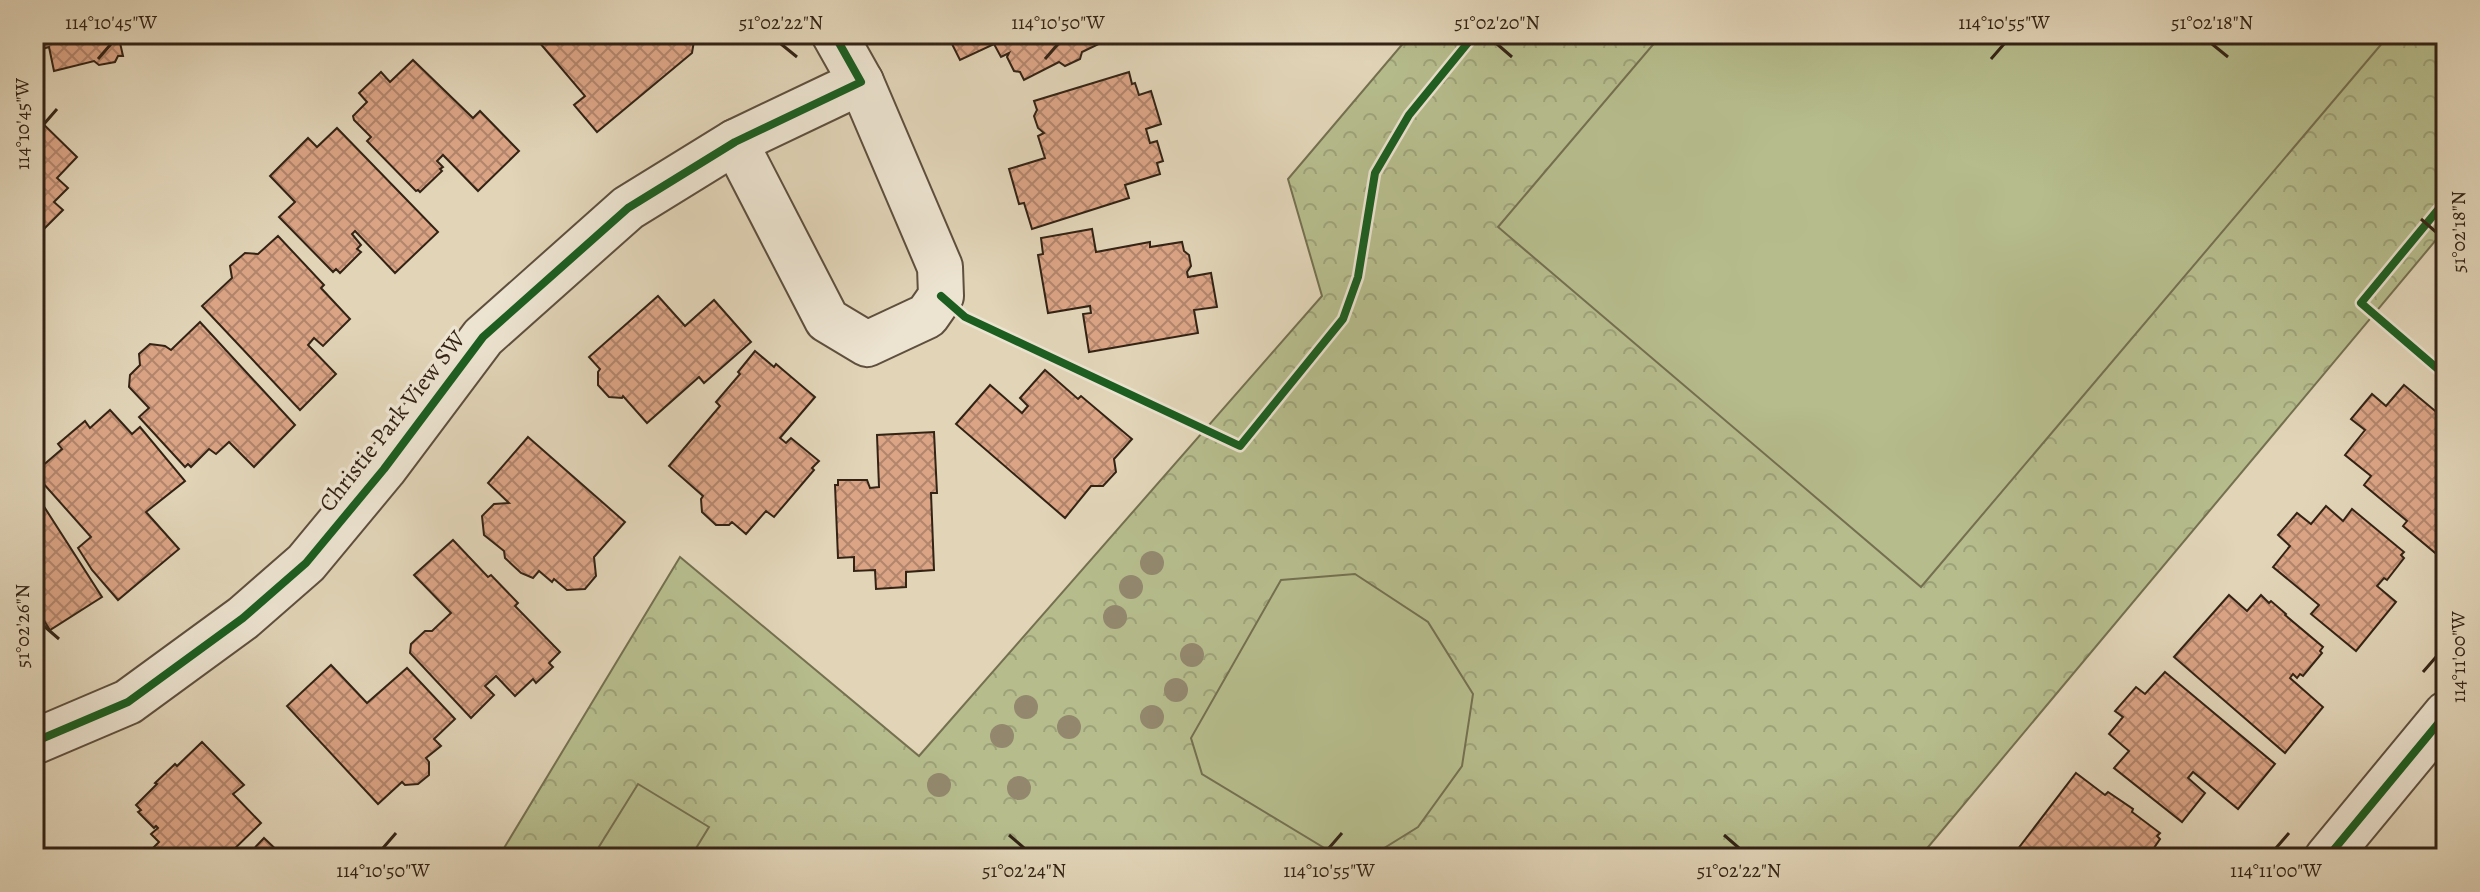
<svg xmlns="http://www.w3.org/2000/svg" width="2480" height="892" viewBox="0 0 2480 892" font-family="Alegreya,serif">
  <defs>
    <pattern id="park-crowns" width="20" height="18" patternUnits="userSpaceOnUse" patternTransform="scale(2)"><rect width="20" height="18" fill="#b6bc8c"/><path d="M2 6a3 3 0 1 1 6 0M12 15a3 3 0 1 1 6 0" fill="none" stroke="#9da178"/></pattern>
    <pattern id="building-cross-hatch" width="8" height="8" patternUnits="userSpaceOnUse" patternTransform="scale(2)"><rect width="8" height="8" fill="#dba485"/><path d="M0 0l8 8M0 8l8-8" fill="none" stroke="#b2856c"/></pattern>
  </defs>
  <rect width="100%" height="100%" fill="#e1d4b7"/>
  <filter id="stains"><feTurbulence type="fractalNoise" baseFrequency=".0025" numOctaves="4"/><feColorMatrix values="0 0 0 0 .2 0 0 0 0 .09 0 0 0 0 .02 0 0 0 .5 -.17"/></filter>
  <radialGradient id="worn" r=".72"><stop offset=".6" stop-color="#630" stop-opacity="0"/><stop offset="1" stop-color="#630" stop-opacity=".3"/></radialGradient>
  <polygon fill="url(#park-crowns)" stroke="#747050" stroke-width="2" points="1411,34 2446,34 2446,228 1919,858 498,858 680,557 919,756 1322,296 1288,179"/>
  <g fill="#b6bc8c" stroke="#747050" stroke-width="2">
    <polygon points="1662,34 2390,34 1921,587 1498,227"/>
    <polygon points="1355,574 1428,622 1473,694 1462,766 1418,827 1368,858 1341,858 1202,774 1191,738 1281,580"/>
    <polygon points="638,784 709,827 690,858 592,858"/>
  </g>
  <g fill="url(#building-cross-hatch)" stroke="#332315" stroke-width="2">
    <polygon points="38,34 118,34 123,56 118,56 115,62 99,65 94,61 54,71 49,47 42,49"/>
    <polygon points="548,34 689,34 694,41 692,53 597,132 574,105 585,96 539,42"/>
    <polygon points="947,34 1109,34 1111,38 1082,52 1080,59 1065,66 1059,62 1024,80 1020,72 1014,71 1007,57 1009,53 1001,57 994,44 960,60"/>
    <polygon points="413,60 473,118 480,111 519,151 478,191 443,155 437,161 443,167 440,169 442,171 420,192 418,190 416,191 367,141 371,137 354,120 353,116 367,102 359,93 381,72 390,82"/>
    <polygon points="1129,72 1132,84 1135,83 1139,95 1151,91 1161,124 1146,129 1150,143 1157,141 1163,161 1157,163 1160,174 1125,185 1129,198 1032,229 1024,203 1019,204 1009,169 1045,158 1038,136 1044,133 1038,128 1034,116 1037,110 1034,101"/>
    <polygon points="34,115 77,157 57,178 68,188 54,202 63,210 43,230 34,223"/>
    <polygon points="337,128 438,232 395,273 355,231 352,234 361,245 357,249 361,252 340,273 336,269 333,272 279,217 295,202 270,176 308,138 317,147"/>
    <polygon points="1092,229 1096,252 1150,242 1150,247 1182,242 1184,251 1189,255 1191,266 1187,272 1188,277 1211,273 1217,307 1194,310 1198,333 1089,352 1083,314 1091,313 1090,306 1048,313 1038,255 1043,254 1041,238"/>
    <polygon points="278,236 324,285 321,288 350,319 323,346 314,338 308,345 336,374 300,410 202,306 232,278 230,266 245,253 258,254"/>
    <polygon points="658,296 685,326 714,300 751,342 704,383 699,377 647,423 623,396 622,398 609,397 598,385 598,372 600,369 589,357"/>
    <polygon points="200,322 295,425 254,467 229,442 216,454 209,449 191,467 188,464 185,467 139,417 149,408 129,387 130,375 140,365 139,354 150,344 165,346 171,350"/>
    <polygon points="755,351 774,367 776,364 815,397 780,438 786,443 791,438 819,461 812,468 814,470 774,517 766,511 746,534 732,522 729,525 716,525 702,512 701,499 703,496 669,466 720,406 716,402 740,374 738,372"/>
    <polygon points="1045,370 1078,399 1081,396 1132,439 1114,459 1116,472 1103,486 1091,486 1065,518 956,424 990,385 1022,413 1028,406 1020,398"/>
    <polygon points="2404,385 2446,420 2446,562 2403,526 2407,521 2364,485 2371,476 2345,455 2365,430 2351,419 2372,394 2386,406"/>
    <polygon points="110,410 132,434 140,427 185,481 146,512 179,549 118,600 92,570 78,548 91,537 34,473 62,449 58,444 85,421 90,428"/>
    <polygon points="934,432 937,493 931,493 934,570 906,572 906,587 876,589 875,570 854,571 854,557 838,558 835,485 838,485 838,480 867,480 870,488 879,487 877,435"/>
    <polygon points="528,437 625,522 594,557 596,576 585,589 567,590 554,579 552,582 539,571 533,578 521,573 505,558 504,551 484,535 482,516 494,504 509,503 488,483"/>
    <polygon points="34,491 102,597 50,630 34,605"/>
    <polygon points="2326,506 2343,521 2352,509 2404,552 2401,555 2404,558 2387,580 2384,578 2377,586 2396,602 2356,651 2311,614 2319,605 2273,567 2290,546 2278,535 2297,513 2311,524"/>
    <polygon points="453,540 488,577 491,575 518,603 515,606 560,652 549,663 553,667 536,683 533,679 515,696 496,676 485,686 494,695 471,718 410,653 411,644 425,631 432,631 451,613 414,575"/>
    <polygon points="2229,595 2247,611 2261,595 2269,603 2271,601 2286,614 2285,615 2323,647 2320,651 2322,653 2303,676 2300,674 2297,678 2293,674 2290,678 2323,707 2285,753 2174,657"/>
    <polygon points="331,665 367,703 407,668 455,719 434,739 441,746 426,758 429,762 429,775 418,784 405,785 402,782 378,804 287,706"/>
    <polygon points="2165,672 2275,764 2238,809 2193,772 2188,778 2205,793 2182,822 2114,768 2129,751 2109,734 2123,717 2115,711 2136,687 2145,694"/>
    <polygon points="202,742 244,785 233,794 261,823 225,858 143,858 159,842 151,834 158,828 156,826 154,828 138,812 141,810 136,805 157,784 155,783 175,764 177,766"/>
    <polygon points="2076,773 2105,795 2108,792 2133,809 2132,812 2160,833 2157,836 2160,839 2147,858 2019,858 2014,854"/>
    <polygon points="264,838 285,858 245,858"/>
  </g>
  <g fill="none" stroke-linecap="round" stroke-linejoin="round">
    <defs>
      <g id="minor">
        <polyline points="735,142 827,320 867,344 927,316 941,296 940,267 861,82"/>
        <polyline points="34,742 128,702 243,618 306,563 384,469 483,337 628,208 735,142 861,82 834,34"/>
        <polyline points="2327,858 2446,714"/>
      </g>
    </defs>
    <use href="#minor" stroke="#5e4f3e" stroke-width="48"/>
    <use href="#minor" stroke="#ece3d0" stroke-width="44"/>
    <defs>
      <g id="cycleway">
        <polyline points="2446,200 2361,303 2446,376"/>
        <polyline points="941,296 965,317 1240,446 1343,319 1358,277 1375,173 1409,115 1475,34"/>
        <polyline points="34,742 128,702 243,618 306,563 384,469 483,337 628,208 735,142 861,82 834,34"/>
        <polyline points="2327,858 2446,714"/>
      </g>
    </defs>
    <use href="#cycleway" stroke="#ece3d0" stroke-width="13"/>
    <use href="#cycleway" stroke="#1b5e20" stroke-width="8"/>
  </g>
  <g fill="#93886e">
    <circle cx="1152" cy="563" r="12"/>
    <circle cx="1131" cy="587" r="12"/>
    <circle cx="1115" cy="617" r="12"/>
    <circle cx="1192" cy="655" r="12"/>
    <circle cx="1176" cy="690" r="12"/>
    <circle cx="1026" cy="707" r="12"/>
    <circle cx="1152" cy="717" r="12"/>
    <circle cx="1069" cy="727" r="12"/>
    <circle cx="1002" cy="736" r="12"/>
    <circle cx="939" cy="785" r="12"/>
    <circle cx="1019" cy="788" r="12"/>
  </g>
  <path fill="none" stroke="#332315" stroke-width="3" d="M781 44 797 57M1497 44 1512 57M2212 44 2228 57M98 59 111 44M1045 59 1058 44M1991 59 2004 44M44 124 57 109M2421 219 2436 232M44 626 59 639M2423 672 2436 657M1009 835 1024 848M1724 835 1739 848M383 848 396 833M1329 848 1342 833M2276 848 2289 833"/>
  <g text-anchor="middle" stroke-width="7" stroke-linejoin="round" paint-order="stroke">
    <g font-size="24" fill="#332315" stroke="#ece3d0">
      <text transform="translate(392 421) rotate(-52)" y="8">Christie Park View SW</text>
    </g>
  </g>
  <rect width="2480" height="892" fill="none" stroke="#e1d4b7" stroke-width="88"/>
  <rect x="44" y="44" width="2392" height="804" fill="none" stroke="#332315" stroke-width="3"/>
  <g font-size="20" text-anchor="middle" fill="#332315">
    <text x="111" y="29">114°10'45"W</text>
    <text x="781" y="29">51°02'22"N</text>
    <text x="1058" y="29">114°10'50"W</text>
    <text x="1497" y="29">51°02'20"N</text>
    <text x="2004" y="29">114°10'55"W</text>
    <text x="2212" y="29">51°02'18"N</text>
    <text transform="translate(22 124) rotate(-90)" y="7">114°10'45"W</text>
    <text transform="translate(2458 232) rotate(-90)" y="7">51°02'18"N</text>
    <text transform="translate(22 626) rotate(-90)" y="7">51°02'26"N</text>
    <text transform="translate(2458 657) rotate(-90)" y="7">114°11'00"W</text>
    <text x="383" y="877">114°10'50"W</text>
    <text x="1024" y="877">51°02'24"N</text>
    <text x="1329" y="877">114°10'55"W</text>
    <text x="1739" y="877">51°02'22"N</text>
    <text x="2276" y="877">114°11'00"W</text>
  </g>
  <rect width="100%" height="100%" filter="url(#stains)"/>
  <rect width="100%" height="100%" fill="url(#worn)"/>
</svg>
